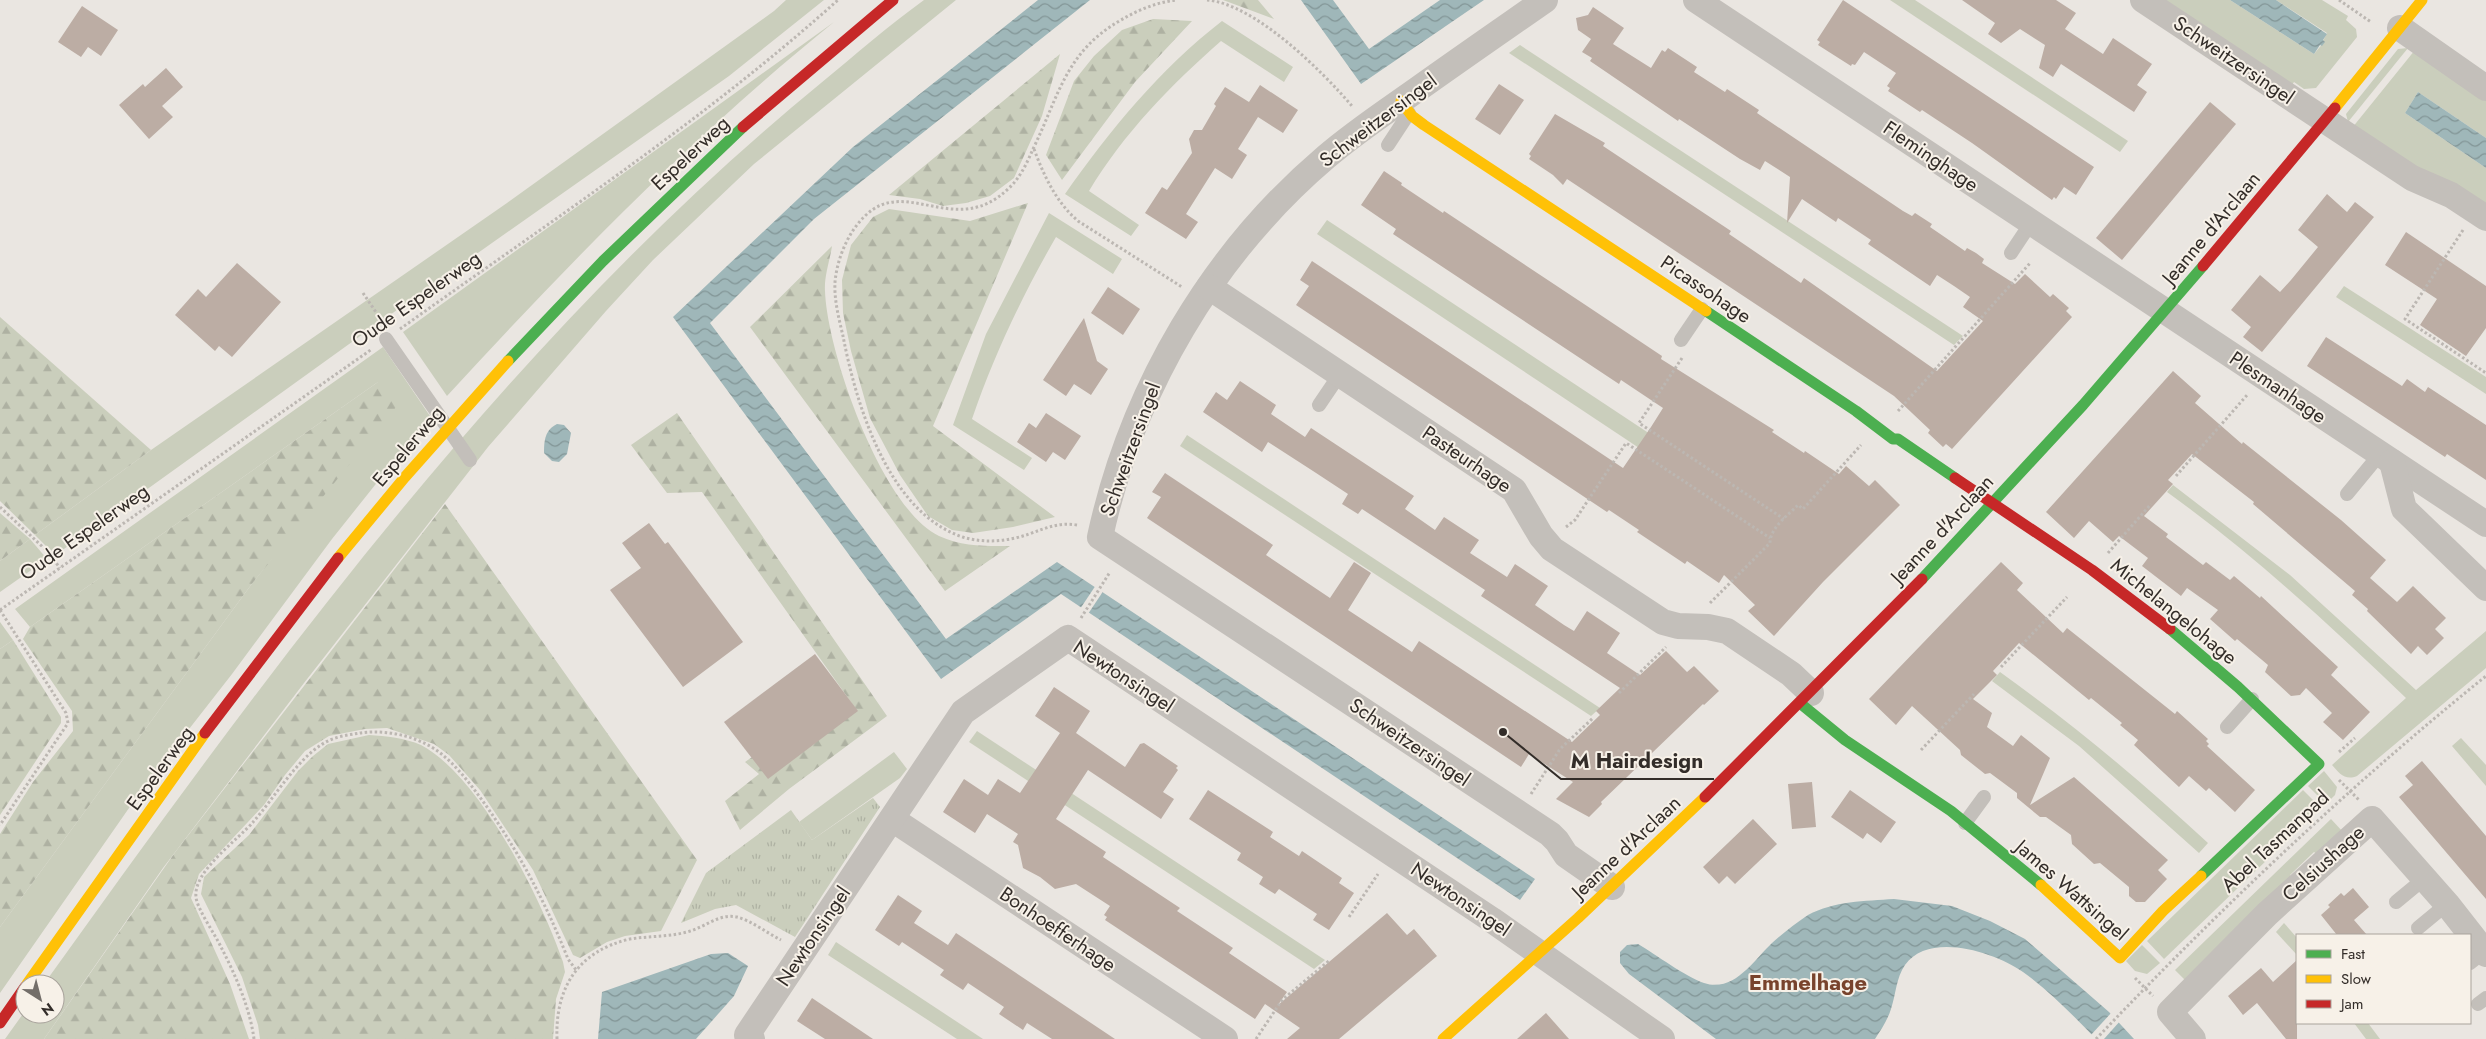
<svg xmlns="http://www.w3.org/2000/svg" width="2486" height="1039" viewBox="0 0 2486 1039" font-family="Jost,sans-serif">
  <defs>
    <pattern id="forest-firs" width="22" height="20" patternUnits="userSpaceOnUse" patternTransform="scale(1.25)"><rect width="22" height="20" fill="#cacebc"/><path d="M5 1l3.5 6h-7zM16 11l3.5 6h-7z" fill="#aeb1a2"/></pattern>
    <pattern id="park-tufts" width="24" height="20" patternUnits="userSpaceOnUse" patternTransform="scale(1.25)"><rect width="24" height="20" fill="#cacebc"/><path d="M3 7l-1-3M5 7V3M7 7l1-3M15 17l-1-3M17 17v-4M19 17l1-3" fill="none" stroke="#aeb1a2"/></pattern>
    <pattern id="water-waves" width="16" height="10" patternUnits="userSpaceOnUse" patternTransform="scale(1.25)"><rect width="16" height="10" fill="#9fb7b9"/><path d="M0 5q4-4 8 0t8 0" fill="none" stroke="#829596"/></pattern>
  </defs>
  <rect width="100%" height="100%" fill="#eae6e1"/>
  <g fill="#cacebc">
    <polygon points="786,0 824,0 729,76 370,329 57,554 49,549 35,535 151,450 507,203 774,11"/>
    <path d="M924 0H956L754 164 653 260 606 311 488 447 304 683 163 868 44 1039H5L25 1011V1014H55V984H44C275 662 512 336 821 83 855 55 888 26 924 0Z"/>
    <polygon points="1890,0 1915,0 2128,141 2120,152"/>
    <polygon points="2158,0 2230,0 2314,54 2324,42 2323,41 2327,33 2276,0 2322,0 2348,16 2346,20 2356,29 2357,37 2316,88 2304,89 2294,82 2290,88"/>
    <path d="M1222 21 1293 67 1284 82 1221 41C1171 85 1124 133 1089 191L1139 225 1131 236 1065 194C1110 130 1160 69 1222 21Z"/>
    <path d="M834 22C694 135 569 263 447 396L403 332Z"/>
    <polygon points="1520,45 1963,336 1954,345 1509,53"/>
    <polygon points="2408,48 2348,122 2346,114 2398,49"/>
    <polygon points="2415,50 2486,98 2486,138 2418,92 2405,113 2486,168 2486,208 2421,174 2352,128"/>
    <path d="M1049 213 1122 259 1113 274 1056 237C1022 296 994 355 972 419L1032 458 1024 470 953 425 986 334Z"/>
    <polygon points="1327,220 1780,520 1767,533 1317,234"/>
    <polygon points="2344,286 2486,377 2486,394 2336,297"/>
    <polygon points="383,347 430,416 332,539 232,674 143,788 0,993 0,927 251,585 304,517 378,382 30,627 15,609"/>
    <polygon points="1187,435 1600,708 1591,716 1180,446"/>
    <path d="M2173 485 2290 575 2416 690 2486 631V668L2357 776C2345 781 2339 773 2332 765L2406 698C2330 625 2253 554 2167 492Z"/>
    <polygon points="30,539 47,559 0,592 0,561"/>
    <polygon points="0,622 13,640 0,649"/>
    <path d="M2000 672C2075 726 2140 780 2208 843L2199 853 2079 746 1992 681Z"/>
    <polygon points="977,731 1325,960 1314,969 969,742"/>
    <polygon points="2461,738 2486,765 2486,786 2452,746"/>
    <polygon points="894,752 907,769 900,778 812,840 799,822"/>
    <polygon points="2324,771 2337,787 2335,795 2326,804 2308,786"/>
    <polygon points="2303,790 2321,808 2164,959 2147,941"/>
    <polygon points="2331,819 2343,832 2318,855 2314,852 2290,875 2292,879 2187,982 2175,970"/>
    <polygon points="2284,923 2297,938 2297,955 2276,932"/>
    <polygon points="836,942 983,1039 957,1039 828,955"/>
    <polygon points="2142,945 2160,963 2147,974 2135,971 2126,961"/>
    <polygon points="2354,1023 2368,1023 2380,1039 2366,1039"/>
  </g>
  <g fill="url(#forest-firs)">
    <polygon points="1223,0 1258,0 1274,19"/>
    <polygon points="1153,19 1192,21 1135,82 1062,180 1046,155 1074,81 1094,56 1122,30"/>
    <polygon points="1060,54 1042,116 1014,178 990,196 966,203 943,206 920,199 889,195"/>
    <polygon points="1028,203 933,426 1055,517 1013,527 973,533 952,530 928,516 900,475 870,418 851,351 843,313 842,280 851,245 873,217 889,209 970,221"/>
    <path d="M832 246C830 260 824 276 825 291 827 352 882 509 939 536 963 547 985 546 1010 546L945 591 750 327Z"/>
    <polygon points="0,317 151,450 35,535 0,501"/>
    <polygon points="378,382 397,406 251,585 0,927 0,834 33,782 73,731 72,711 23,639 30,627"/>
    <polygon points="677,413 887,716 789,789 740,830 725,801 759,774 745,762 824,707 853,705 702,492 667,493 631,445"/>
    <polygon points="445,504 697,860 661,931 625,936 607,942 580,958 573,955 533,870 480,790 449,755 434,744 387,728 365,729 329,736 305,751 285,775 264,805 199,874 191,898 230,984 249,1039 44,1039 176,851"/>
    <polygon points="0,513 30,539 0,561"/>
    <polygon points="13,640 61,717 61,723 0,815 0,649"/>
    <path d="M369 735C386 736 405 738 421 745 480 776 542 900 563 962L565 972 556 999 553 1039H260L258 1025 242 977 201 894 204 877 249 835 298 771 313 756 328 744Z"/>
  </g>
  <polygon fill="url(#park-tufts)" points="873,798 880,807 795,937 736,905 715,909 681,923 706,873 791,810 812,840"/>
  <g fill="url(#water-waves)">
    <polygon points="1038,0 1090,0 814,219 710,323 946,639 1057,562 1535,879 1520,900 1061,594 941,679 673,317 853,147"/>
    <polygon points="1301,0 1333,0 1369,49 1440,0 1484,0 1361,84"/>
    <polygon points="2230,0 2276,0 2327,34 2323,40 2325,42 2322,46 2320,45 2314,54"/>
    <polygon points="2418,92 2486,138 2486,168 2405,113"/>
    <path d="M557 424 564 425 571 433 567 454 559 462 552 461 544 453C544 440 545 430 557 424Z"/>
    <path d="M1894 899 1952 906 1990 921 2025 939 2109 1012 2134 1039H2096C2075 1017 2048 990 2023 972 1995 952 1929 931 1905 965 1896 978 1896 994 1891 1009 1888 1019 1881 1030 1875 1039H1716L1629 974 1620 963V952L1627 945 1638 944C1655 954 1686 977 1704 983 1734 993 1754 960 1772 943 1783 933 1796 923 1808 915 1834 901 1865 901 1894 899Z"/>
    <polygon points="728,953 748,966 734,996 696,1039 598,1039 602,992 711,954"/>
  </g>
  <g fill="#eae6e1">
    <polygon points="1096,585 1104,590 1088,614 1080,609"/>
    <polygon points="2112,1012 2121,1020 2104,1039 2093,1039 2090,1036"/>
  </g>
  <g fill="#bcada4">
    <polygon points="1843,0 2094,167 2076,195 2064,187 2056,199 2054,197 2052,200 1972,143 1922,110 1920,112 1888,91 1890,88 1887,86 1896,73 1864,52 1855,65 1852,64 1851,66 1818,45 1820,42 1817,40"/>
    <polygon points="1962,0 2056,0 2076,13 2065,29 2103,54 2113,38 2152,64 2137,85 2147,92 2134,112 2061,64 2053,77 2039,68 2045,45 2020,29 2001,43 1988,34 1995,23"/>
    <polygon points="82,6 118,30 101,56 88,47 81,57 58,42"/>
    <polygon points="1593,7 1624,28 1613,44 1651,68 1662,50 1665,52 1668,48 1697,67 1694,72 1725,92 1727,89 1759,110 1757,113 1903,211 1912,216 1915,213 1932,224 1930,227 1965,251 1967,248 1976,253 1984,259 1982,263 2015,284 2025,274 2050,297 2053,294 2069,308 2066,311 2072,317 1952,449 1946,444 1943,447 1928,433 1930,430 1894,396 1567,179 1563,185 1553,175 1529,159 1531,156 1529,154 1555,114 1605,143 1603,146 1731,231 1729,234 1801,283 1804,278 1937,371 1983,321 1963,307 1970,297 1954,286 1937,275 1930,286 1868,244 1871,240 1838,218 1836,222 1802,199 1787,223 1790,177 1765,161 1760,170 1740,159 1679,119 1678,121 1590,61 1592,58 1582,52 1591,39 1578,30 1576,18 1588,15"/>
    <polygon points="166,68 183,87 162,106 173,117 149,139 119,105 143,84 145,87"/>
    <polygon points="1499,84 1524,100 1500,135 1475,119"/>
    <polygon points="1260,85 1298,110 1283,133 1258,117 1238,149 1247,155 1232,179 1215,168 1186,214 1198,222 1186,239 1145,213 1162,187 1167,190 1192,153 1189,139 1194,130 1202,130 1216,106 1214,104 1225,87 1249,102"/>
    <polygon points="2210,102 2236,124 2122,260 2096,238"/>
    <polygon points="1384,171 1402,183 1401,185 1443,213 1444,211 1584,304 1662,356 1661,359 1774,430 1772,432 1804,453 1805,451 1839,474 1846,466 1869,486 1875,480 1900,505 1823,582 1774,636 1748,611 1755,605 1724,575 1719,583 1687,561 1685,564 1637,532 1639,530 1609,510 1607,512 1296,305 1309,286 1300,280 1312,261 1623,468 1651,427 1663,408 1621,380 1619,384 1393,234 1396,229 1361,205"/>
    <polygon points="2327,194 2347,212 2355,202 2374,217 2262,352 2243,337 2251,327 2231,310 2260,275 2280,292 2291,280 2318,247 2298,230"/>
    <polygon points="2406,232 2486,286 2486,328 2466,356 2420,325 2437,299 2385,265"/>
    <polygon points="237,263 281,302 232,357 219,346 215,351 175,315 198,289 206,297"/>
    <polygon points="1108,287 1140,309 1123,335 1091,313"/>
    <polygon points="1084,318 1097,361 1108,369 1091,395 1074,384 1066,396 1043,380"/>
    <polygon points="2326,337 2402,386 2407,379 2425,392 2428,387 2486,425 2486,480 2447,454 2445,457 2307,366"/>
    <polygon points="2173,371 2201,396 2195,403 2242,444 2243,442 2341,520 2386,560 2370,578 2397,602 2413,586 2446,618 2435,629 2444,638 2427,655 2418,646 2411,654 2367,611 2368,609 2352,595 2355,591 2253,504 2254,502 2192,454 2168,480 2173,484 2144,516 2168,534 2166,537 2203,565 2206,562 2230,580 2234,576 2260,598 2261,596 2338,667 2331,675 2370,712 2343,740 2323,722 2332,713 2306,688 2300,695 2291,696 2265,672 2268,665 2237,639 2235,641 2210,619 2218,610 2187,588 2181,596 2142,566 2148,558 2119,536 2113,542 2089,521 2074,538 2046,512"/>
    <polygon points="1240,381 1276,405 1271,414 1305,437 1311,428 1414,496 1405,509 1435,530 1444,517 1479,540 1470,553 1507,577 1515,564 1548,586 1535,605 1564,625 1574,631 1587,611 1620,633 1607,653 1640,675 1666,651 1687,672 1694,666 1719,691 1704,705 1703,704 1601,802 1602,804 1589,817 1556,799 1573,782 1529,754 1521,767 1147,518 1161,497 1152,492 1165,473 1273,545 1266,555 1330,598 1354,562 1371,573 1348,610 1412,652 1419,641 1572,742 1600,715 1596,711 1620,688 1481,596 1485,590 1362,509 1358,514 1342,504 1348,494 1313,471 1268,442 1262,452 1203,412 1216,392 1227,400"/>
    <polygon points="1046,413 1081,436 1065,460 1053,452 1046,462 1017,442 1029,423 1036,428"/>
    <polygon points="649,523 665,544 668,542 743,642 683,687 610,590 641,568 622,543"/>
    <polygon points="2001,562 2023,583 2017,590 2063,633 2067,628 2175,714 2177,711 2208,739 2206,741 2209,744 2207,746 2255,790 2235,812 2209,788 2206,791 2189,776 2179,787 2134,745 2138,740 2120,725 2122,723 2091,698 2089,700 2019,643 1993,671 1997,675 1973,699 1992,713 1987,727 2013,746 2021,735 2050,758 2030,805 2074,777 2168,860 2158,870 2167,879 2145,902 2136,902 2129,896 2129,887 2100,863 2094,864 2072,844 2071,835 2046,817 2040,817 2017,798 2017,793 1990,773 1985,774 1961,755 1960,750 1912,706 1896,725 1869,699"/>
    <polygon points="815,654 858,711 768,779 724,722"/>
    <polygon points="1054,687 1090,711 1076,733 1125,767 1140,744 1144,743 1178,766 1176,768 1178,770 1163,792 1174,799 1161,819 1088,770 1056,819 1106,852 1103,857 1180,908 1177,911 1233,948 1229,953 1287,992 1278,1005 1387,913 1407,935 1414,929 1437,956 1339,1039 1287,1039 1300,1028 1265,1004 1255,1019 1105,920 1107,917 1104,915 1110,906 1076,884 1055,889 1040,877 1023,868 1018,845 1013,842 1018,834 987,814 975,833 943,812 964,779 988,795 998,779 1020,793 1060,733 1035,716"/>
    <polygon points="2422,761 2486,836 2486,899 2399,797 2413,785 2405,776"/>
    <polygon points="1812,782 1816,827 1792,829 1788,784"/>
    <polygon points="1208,790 1273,832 1270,837 1299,856 1302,851 1342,878 1339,883 1354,893 1329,930 1313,920 1317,914 1279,889 1275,894 1259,884 1263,877 1237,860 1241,853 1189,819"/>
    <polygon points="1850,790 1896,822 1881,843 1867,833 1863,839 1831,817"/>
    <polygon points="1753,819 1777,844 1735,884 1727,876 1719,884 1703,867"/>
    <polygon points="2353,888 2369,907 2354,920 2367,935 2337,935 2321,915 2330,907 2328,905 2341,893 2344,896"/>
    <polygon points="898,895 922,911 914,923 948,945 956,933 1115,1039 1052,1039 1027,1023 1023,1030 999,1014 1004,1007 968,983 963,990 940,975 944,970 902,942 899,946 875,930"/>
    <polygon points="2297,960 2297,1039 2286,1039 2257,1003 2243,1015 2228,996 2261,968 2273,982"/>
    <polygon points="812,998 873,1039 825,1039 797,1021"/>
    <polygon points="1546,1013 1569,1039 1517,1039"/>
  </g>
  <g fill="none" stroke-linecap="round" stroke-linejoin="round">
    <g stroke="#bcb7b2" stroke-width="3" stroke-dasharray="2.5 2.5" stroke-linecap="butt">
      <path d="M1207 0C1255 4 1322 71 1352 106"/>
      <polyline points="2339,0 2371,22"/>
      <path d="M1034 149C1044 176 1056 202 1078 221L1182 287"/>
      <polyline points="2463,230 2405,319 2486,373"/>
      <polyline points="363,293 382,321"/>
      <path d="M400 329C548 223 702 122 838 0"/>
      <polyline points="1682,358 1639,423 1784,519"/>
      <polyline points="1898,411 2031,262"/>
      <polyline points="2176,476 2248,394"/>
      <polyline points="0,507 46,550 60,568"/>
      <path d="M1077 525C1059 522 1046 528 1029 534 1007 542 979 544 957 535 887 507 856 404 843 336 839 319 834 300 835 282 837 259 848 232 865 216 906 175 956 240 1009 188 1020 178 1027 163 1033 149 1059 96 1065 52 1121 20 1138 10 1157 2 1177 0"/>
      <polyline points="1566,527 1575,520 1626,443 1770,538"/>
      <polyline points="2108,553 2151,504"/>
      <path d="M1710 603 1770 543C1770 528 1788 515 1798 505L1803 509 1861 445"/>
      <polyline points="0,610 372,349"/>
      <polyline points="0,610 66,713 68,723 0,825"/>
      <polyline points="1081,618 1110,572"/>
      <polyline points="2001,667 2067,597"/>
      <polyline points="1619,693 1666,647"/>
      <polyline points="1921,750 1974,694"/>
      <polyline points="2339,752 2355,738"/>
      <polyline points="2339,780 2359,800"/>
      <polyline points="1531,794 1560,749 1593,718"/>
      <polyline points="1349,917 1378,874"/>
      <polyline points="2135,978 2153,996"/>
      <path d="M254 1039C250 1008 235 974 221 947 215 934 197 909 196 897 193 871 238 840 254 821 274 798 296 761 321 745 332 737 347 735 360 733 389 729 423 737 445 757 459 769 471 785 482 800 518 850 545 901 568 959L576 970"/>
      <path d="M557 1039C555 988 578 951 630 939 649 936 668 937 687 932 704 928 719 913 737 917 752 921 767 933 781 940"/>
      <polyline points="1256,1039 1282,1000 1330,960"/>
      <path d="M2096 1039C2219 910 2347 788 2486 676"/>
    </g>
    <g stroke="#c3bfba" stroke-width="14">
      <polyline points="1388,145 1409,113"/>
      <polyline points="2011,253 2031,223"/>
      <polyline points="386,339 470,460"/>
      <polyline points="1681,340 1702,309"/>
      <polyline points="1319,405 1340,374"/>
      <polyline points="2347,494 2380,454"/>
      <polyline points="2227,727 2252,699"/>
      <polyline points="1965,823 1984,797"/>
      <polyline points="2396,902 2425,878"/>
      <polyline points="2418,928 2447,904"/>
      <polyline points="2470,963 2484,952"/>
      <polyline points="2478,1004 2486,998"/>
    </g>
    <g stroke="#c3bfba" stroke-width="26">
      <path d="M1545 0C1502 30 1460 59 1418 89 1387 111 1355 132 1326 157 1212 254 1132 390 1100 537L1550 834 1557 841 1566 855 1612 887"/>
      <polyline points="1696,0 2486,524"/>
      <polyline points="2143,0 2412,178 2451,195 2486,218"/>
      <polyline points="2400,28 2486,88"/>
      <polyline points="1209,287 1514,490 1541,536 1552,549 1663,622 1678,626 1708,627 1727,631 1791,674 1811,693"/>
      <polyline points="2392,462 2404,509 2486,588"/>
      <polyline points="892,819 1225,1039"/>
      <polyline points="752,1039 747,1035 963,712 1068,638 1492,920 1662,1039"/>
      <polyline points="2193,1039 2170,1012 2267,914 2372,819 2447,904 2486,954"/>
    </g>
    <g stroke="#4caf50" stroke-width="11">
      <polyline points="1706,311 1856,411 1893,439 1898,439 1955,478"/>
      <polyline points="508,361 603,261 743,127"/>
      <polyline points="1922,579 2083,405 2203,266"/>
      <polyline points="2170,629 2238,687 2319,764 2201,876"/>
      <polyline points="1801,704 1845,740 1951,811 2041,885"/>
    </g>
    <g stroke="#ffc107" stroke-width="11">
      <polyline points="1401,101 1412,116 1424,125 1706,311"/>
      <polyline points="2335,108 2422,0"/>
      <polyline points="338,558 405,477 508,361"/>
      <polyline points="2041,885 2120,958 2163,911 2201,876"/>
      <polyline points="27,984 205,733"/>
      <polyline points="1443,1039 1578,918 1705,797"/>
    </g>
    <g stroke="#c62828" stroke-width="11">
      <polyline points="743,127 893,0"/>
      <polyline points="2203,266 2335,108"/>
      <polyline points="1955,478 2092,570 2170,629"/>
      <polyline points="205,733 338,558"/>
      <polyline points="1705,797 1922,579"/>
      <polyline points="0,1023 25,987"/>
    </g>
  </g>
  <g text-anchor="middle" stroke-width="4" stroke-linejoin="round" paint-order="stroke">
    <g font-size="20" fill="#332d29" stroke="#f7f1e8">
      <text transform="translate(2234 60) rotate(34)" y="7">Schweitzersingel</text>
      <text transform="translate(1378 120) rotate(-37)" y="7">Schweitzersingel</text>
      <text transform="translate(690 153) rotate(-43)" y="7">Espelerweg</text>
      <text transform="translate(1931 156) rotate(34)" y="7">Fleminghage</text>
      <text transform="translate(2211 228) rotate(-50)" y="7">Jeanne d'Arclaan</text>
      <text transform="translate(1706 289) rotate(34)" y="7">Picassohage</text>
      <text transform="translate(416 299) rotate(-35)" y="7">Oude Espelerweg</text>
      <text transform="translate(2278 387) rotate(34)" y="7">Plesmanhage</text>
      <text transform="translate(408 446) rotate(-50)" y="7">Espelerweg</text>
      <text transform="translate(1130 449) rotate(-70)" y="7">Schweitzersingel</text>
      <text transform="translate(1467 459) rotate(34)" y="7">Pasteurhage</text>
      <text transform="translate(1942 529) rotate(-47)" y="7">Jeanne d'Arclaan</text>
      <text transform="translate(84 532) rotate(-35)" y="7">Oude Espelerweg</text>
      <text transform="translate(2174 611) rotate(39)" y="7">Michelangelohage</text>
      <text transform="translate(1124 676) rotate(33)" y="7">Newtonsingel</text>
      <text transform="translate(1410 742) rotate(34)" y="7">Schweitzersingel</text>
      <text transform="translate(160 768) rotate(-54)" y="7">Espelerweg</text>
      <text transform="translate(2275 841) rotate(-43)" y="7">Abel Tasmanpad</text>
      <text transform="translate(1626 847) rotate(-43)" y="7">Jeanne d'Arclaan</text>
      <text transform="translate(2323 863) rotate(-42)" y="7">Celsiushage</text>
      <text transform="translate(2072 890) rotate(41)" y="7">James Wattsingel</text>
      <text transform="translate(1461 899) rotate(34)" y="7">Newtonsingel</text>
      <text transform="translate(1058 929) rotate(34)" y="7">Bonhoefferhage</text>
      <text transform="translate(813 936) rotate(-56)" y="7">Newtonsingel</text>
    </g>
    <g font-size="22" font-weight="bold" fill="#78432c" stroke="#f7f1e8">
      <text x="1808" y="990">Emmelhage</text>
    </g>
  </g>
  <path fill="none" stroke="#332d29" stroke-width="2" d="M1503 732L1561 779H1714"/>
  <circle fill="#332d29" stroke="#f7f1e8" stroke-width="2" cx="1503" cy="732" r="5"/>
  <g font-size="21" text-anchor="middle" font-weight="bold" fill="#332d29" stroke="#f7f1e8" stroke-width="4" stroke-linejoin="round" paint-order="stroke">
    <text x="1637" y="768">M Hairdesign</text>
  </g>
  <rect x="2296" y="934" width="175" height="90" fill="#f7f1e8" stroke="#a9a39c"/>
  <rect x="2306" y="950" width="25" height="8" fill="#4caf50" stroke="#a9a39c"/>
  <text x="2341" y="959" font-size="15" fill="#332d29">Fast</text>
  <rect x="2306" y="975" width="25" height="8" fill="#ffc107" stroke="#a9a39c"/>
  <text x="2341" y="984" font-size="15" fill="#332d29">Slow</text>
  <rect x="2306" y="1000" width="25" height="8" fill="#c62828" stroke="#a9a39c"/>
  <text x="2341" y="1009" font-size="15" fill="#332d29">Jam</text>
  <g transform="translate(40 999) rotate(144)"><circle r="24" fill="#f7f1e8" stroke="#a9a39c"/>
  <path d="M0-4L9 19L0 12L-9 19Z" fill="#736e69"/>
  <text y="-8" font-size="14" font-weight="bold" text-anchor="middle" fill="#332d29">N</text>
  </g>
</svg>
